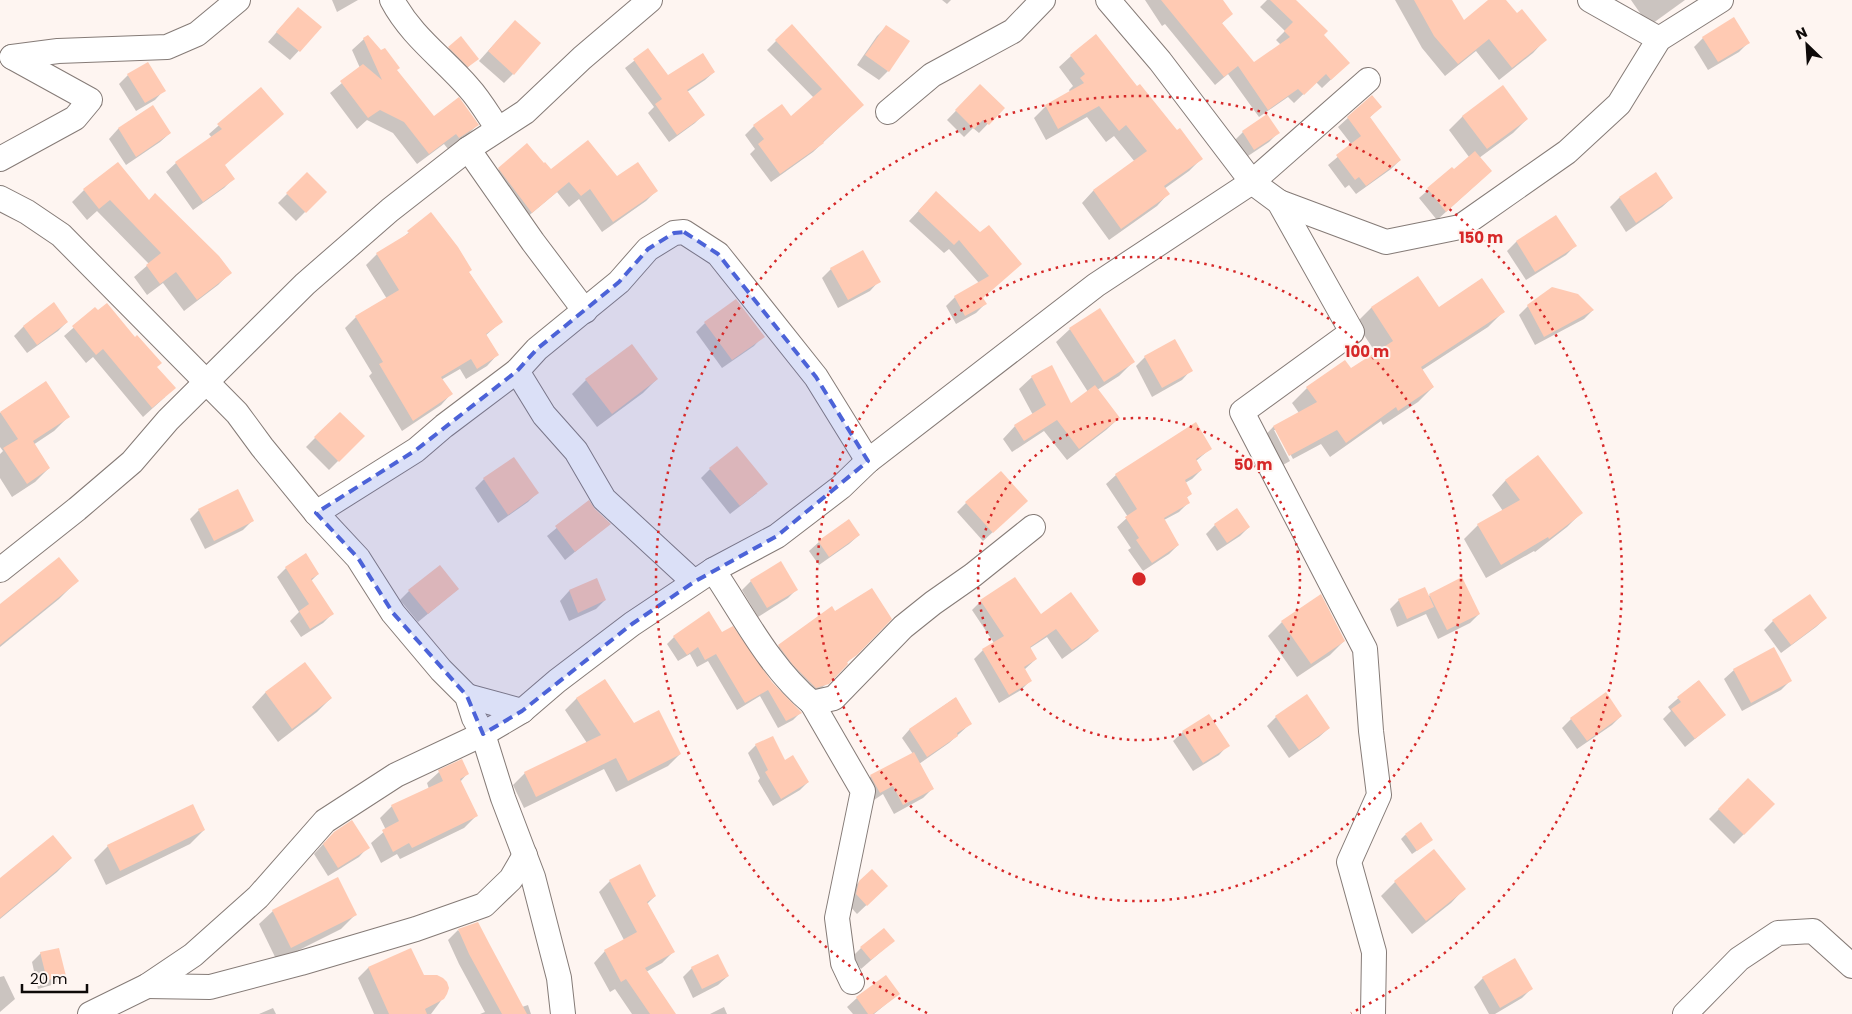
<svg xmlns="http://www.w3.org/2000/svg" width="1852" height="1014" viewBox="0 0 1852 1014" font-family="Poppins,sans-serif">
  <rect width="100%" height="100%" fill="#fef5f1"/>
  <g fill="#0003">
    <polygon points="332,0 358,0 337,12"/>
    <polygon points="942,0 951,0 947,4"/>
    <polygon points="1145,0 1221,0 1231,14 1221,24 1254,64 1281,45 1276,40 1285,31 1260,7 1267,0 1295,0 1322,35 1340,71 1322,88 1316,82 1294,103 1288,97 1259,117 1228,74 1215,85 1165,24 1162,26"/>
    <polygon points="1395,0 1451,0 1463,22 1490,0 1505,0 1517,15 1545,40 1533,53 1499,80 1476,51 1445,76 1422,48"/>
    <polygon points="1631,0 1685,0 1649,26"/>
    <polygon points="289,18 320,28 290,60 268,42"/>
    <polygon points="792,25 863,105 813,152 771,182 750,154 755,149 745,135 754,126 791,118 814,98 767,50"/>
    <polygon points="886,27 888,71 879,80 857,65 877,36"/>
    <polygon points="506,31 513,74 504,83 479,61"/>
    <polygon points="1703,38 1748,43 1739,52 1708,70 1694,47"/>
    <polygon points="364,39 396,71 433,118 477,125 466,136 448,149 444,144 417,164 393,133 367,120 357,129 330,93 360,68 352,50"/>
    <polygon points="449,48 477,59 459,75 440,57"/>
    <polygon points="648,50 668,76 714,72 705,80 687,92 703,115 695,123 669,142 648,113 654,107 625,68"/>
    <polygon points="1071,56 1137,88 1201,159 1189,171 1164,189 1168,194 1157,206 1109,240 1082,203 1093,191 1135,162 1114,136 1106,142 1087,117 1046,140 1034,118 1046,106 1070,92 1069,90 1073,86 1059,67"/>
    <polygon points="128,75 164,90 155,100 136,111 119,84"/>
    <polygon points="980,86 1003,108 979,133 973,128 964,137 947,120"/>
    <polygon points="261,88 224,166 233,179 224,188 193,210 166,172 176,163 212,138 209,134"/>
    <polygon points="1372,96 1380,107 1369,118 1400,160 1391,169 1356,194 1349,185 1345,188 1328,165 1352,145 1338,127"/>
    <polygon points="152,107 170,133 160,142 126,165 109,139 118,129"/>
    <polygon points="1267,116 1278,133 1269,142 1245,158 1233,142 1243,132"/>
    <polygon points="1463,116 1527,119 1513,133 1479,158 1481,180 1437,220 1419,198 1452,169 1454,171 1469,157 1449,130"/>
    <polygon points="499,169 551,171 617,178 657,190 646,201 602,232 579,199 569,207 557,192 520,223 488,180"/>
    <polygon points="307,174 325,192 296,221 278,203"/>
    <polygon points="1655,174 1672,198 1662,207 1626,232 1610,207 1619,198"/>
    <polygon points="84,190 148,202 230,273 218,285 184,311 163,283 147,295 134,277 149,264 97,211 87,220 72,202"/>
    <polygon points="927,202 980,234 1020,264 982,298 985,304 976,313 956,324 946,306 955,297 979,283 949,249 944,253 909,221"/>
    <polygon points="431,214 501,322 485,336 497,355 487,366 466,379 460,369 441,380 451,394 441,405 402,431 369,376 372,373 345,328 356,317 387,299 366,265 377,254 401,239"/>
    <polygon points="1556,217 1575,246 1566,255 1526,280 1507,251 1516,242"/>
    <polygon points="831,269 879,281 870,291 838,308 822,278"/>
    <polygon points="1418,278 1438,309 1503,312 1488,327 1422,370 1433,387 1418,402 1383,425 1381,421 1330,457 1321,444 1293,459 1277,430 1274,430 1290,461 1274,470 1259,442 1273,427 1299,413 1292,403 1307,388 1351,370 1376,353 1356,323 1371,308"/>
    <polygon points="54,304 67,322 58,331 27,353 14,336 23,327"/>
    <polygon points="1528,306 1593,310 1584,319 1535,345 1519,315"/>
    <polygon points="95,309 156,368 165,397 143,417 93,357 86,363 64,336"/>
    <polygon points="705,323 763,336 754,346 722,368 696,332"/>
    <polygon points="1070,329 1133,362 1119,376 1097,390 1119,418 1106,430 1067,460 1044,431 1012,452 1003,439 1015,426 1033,415 1019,389 1032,377 1071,405 1088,392 1056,342"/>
    <polygon points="1145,357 1191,370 1182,380 1152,397 1136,366"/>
    <polygon points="657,379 643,393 597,427 572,394 586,380"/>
    <polygon points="46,383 68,417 54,431 33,445 49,468 35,482 12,497 0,478 0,454 3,451 0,447 0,413"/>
    <polygon points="340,413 363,436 329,470 306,447"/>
    <polygon points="1210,449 1196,461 1201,470 1192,479 1185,483 1191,494 1186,498 1188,503 1179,512 1164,520 1178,545 1169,554 1143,571 1128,550 1131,548 1117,527 1128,517 1106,484 1116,475"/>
    <polygon points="1538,457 1581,513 1567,527 1535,552 1534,551 1486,578 1464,539 1478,525 1503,511 1492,495 1505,481"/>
    <polygon points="710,469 757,493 730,514 701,478"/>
    <polygon points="484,479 537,493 528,502 498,523 475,488"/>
    <polygon points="588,502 594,510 609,524 565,560 547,536"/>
    <polygon points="966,503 1017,510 983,541 957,512"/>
    <polygon points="199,510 253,520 243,530 205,549 190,519"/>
    <polygon points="1215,525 1249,527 1240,536 1217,551 1206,534"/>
    <polygon points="859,535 849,544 819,565 809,551 819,542"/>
    <polygon points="286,568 318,574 311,581 332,614 323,623 301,637 290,621 299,612 277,577"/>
    <polygon points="596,580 605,600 596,609 569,621 560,601 569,591"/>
    <polygon points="77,581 59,599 0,647 0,606"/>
    <polygon points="751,581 797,589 788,598 758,617 742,590"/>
    <polygon points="458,589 418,622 400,600 409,591"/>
    <polygon points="1430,595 1479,614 1470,623 1438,639 1426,614 1397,627 1390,609 1399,600 1428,597"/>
    <polygon points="981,601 1041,616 1098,630 1088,640 1062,659 1047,637 1030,648 1036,659 1024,670 1030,681 1021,690 999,703 974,659 983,650 994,643 972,610"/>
    <polygon points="835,613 890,619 814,696 769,657 779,646"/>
    <polygon points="1826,618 1816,627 1781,653 1764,630 1773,621"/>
    <polygon points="1282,622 1344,641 1330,655 1297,677 1268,636"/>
    <polygon points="722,634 800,713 793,720 778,728 760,696 737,710 708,661 697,667 690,654 678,661 667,644 674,637"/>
    <polygon points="1773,649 1790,681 1781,690 1742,711 1724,679 1734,670"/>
    <polygon points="304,664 331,698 317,712 278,742 252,707 265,693"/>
    <polygon points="1698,681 1724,715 1685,747 1663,719 1671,711 1668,707"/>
    <polygon points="577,698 634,724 680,754 668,766 616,792 604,769 524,808 513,785 525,773 587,743 565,710"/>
    <polygon points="955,698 970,724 949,743 919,764 933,788 923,798 894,814 883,794 871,802 862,786 871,776 913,754 902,738 909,730"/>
    <polygon points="1621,716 1612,725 1577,749 1562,728 1571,719"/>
    <polygon points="1276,717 1329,728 1319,737 1289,758 1267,726"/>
    <polygon points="1183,732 1228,745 1219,755 1193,771 1173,741"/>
    <polygon points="756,745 808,782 800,790 773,806 758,781 760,778 748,753"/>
    <polygon points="461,761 467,774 460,782 476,816 464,828 400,859 397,854 381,863 371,843 386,830 380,818 392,806 429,789 427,783 439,772"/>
    <polygon points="1748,780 1774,804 1734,844 1709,819"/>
    <polygon points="204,830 190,844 106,885 94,860 108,846"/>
    <polygon points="1405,835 1432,840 1412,854 1401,839"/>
    <polygon points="325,842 368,847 359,857 328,876 314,854"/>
    <polygon points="1434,851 1464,889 1451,903 1412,934 1381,896 1395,882"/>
    <polygon points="71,858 57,872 0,919 0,880"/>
    <polygon points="610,881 655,896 647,904 673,952 662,963 646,972 670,1014 632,1014 615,989 610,992 594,963 605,951 624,940 599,892"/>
    <polygon points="859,882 877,895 857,914 847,903 850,892"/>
    <polygon points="273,911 355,915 341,929 277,961 259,924"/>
    <polygon points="458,930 522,1007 528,1005 531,1014 480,1014 485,1012 459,964 448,940"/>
    <polygon points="893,941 861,969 852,957 861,948"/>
    <polygon points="411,950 423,977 446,994 431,1014 374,1014 358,978 368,968"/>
    <polygon points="41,953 64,975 55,984 38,989 32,962"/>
    <polygon points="692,968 728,976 718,985 693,998 683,977"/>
    <polygon points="4,976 15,999 0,1012 0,977"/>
    <polygon points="1483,978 1531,989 1522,998 1495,1014 1489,1014 1474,987"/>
    <polygon points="898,994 874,1014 853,1014 847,1007 857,998"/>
    <polygon points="724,1007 727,1014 710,1014"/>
    <polygon points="273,1008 276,1014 259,1014"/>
  </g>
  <g fill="#ffcab3">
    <polygon points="1161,0 1223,0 1233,14 1222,23 1254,62 1290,37 1284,31 1293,22 1270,0 1296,0 1328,31 1324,35 1350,63 1331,80 1326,74 1304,95 1298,89 1268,110 1238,66 1224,77"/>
    <polygon points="1414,0 1452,0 1464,20 1488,0 1506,0 1517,13 1522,9 1547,40 1512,68 1489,39 1458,64 1434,36"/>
    <polygon points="298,7 322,27 300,52 276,32"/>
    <polygon points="1734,17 1750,43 1718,62 1702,37"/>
    <polygon points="515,20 541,43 514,75 488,51"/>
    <polygon points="792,24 864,105 823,142 824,143 780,174 758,144 764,139 753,125 782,104 791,116 822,89 775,40"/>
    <polygon points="886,25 910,41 889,72 865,55"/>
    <polygon points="1096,34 1137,86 1140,84 1177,130 1180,128 1203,159 1164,186 1170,194 1121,229 1093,190 1147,151 1126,125 1119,131 1099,106 1058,129 1045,105 1084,83 1080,78 1085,74 1070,55"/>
    <polygon points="368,35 381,50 385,48 400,68 397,70 434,116 459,97 479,125 459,138 456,134 429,154 404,122 380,110 368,118 340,81 363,64 382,80 363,38"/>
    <polygon points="461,36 479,59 468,67 448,47"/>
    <polygon points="648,48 668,75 703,53 715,72 687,90 705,115 677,135 655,104 662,99 633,59"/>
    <polygon points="148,62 166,91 145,103 127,74"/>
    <polygon points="980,84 1005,108 989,125 983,120 974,129 955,110"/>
    <polygon points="1503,85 1528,119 1487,149 1462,116"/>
    <polygon points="261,87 284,114 225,165 235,179 203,202 175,162 222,129 217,124"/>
    <polygon points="1372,95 1382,107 1370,117 1401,160 1366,186 1359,177 1355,180 1336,155 1361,136 1347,117"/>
    <polygon points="153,105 171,133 136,157 118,128"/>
    <polygon points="1267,114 1280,133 1254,150 1242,131"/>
    <polygon points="588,140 617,176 638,162 658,191 613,222 590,189 581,196 569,182 532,213 498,168 527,143 544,163 545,162 551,169"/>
    <polygon points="1475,151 1492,171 1446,212 1427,188 1452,167 1454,169"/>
    <polygon points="118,162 149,200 155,193 219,256 232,273 197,300 176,272 160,284 146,265 161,253 110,200 99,209 83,189"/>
    <polygon points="307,172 327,192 306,213 286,193"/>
    <polygon points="1656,172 1673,198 1636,223 1619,197"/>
    <polygon points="936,191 980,232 989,225 1022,264 983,298 987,304 965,316 954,296 989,276 959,240 954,245 918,211"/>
    <polygon points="431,212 458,247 472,270 469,272 503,322 486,334 499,355 477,369 471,359 441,377 453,394 413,421 379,364 383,362 355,316 399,290 376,253 409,233 407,231"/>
    <polygon points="1556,215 1577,246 1535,272 1516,241"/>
    <polygon points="863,250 881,282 848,300 830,268"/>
    <polygon points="1418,276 1439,307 1482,278 1505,312 1421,367 1434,387 1398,411 1396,407 1346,443 1337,430 1289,456 1273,426 1317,402 1306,387 1345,360 1351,368 1393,341 1371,307"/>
    <polygon points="1552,287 1578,294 1594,310 1544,337 1527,305"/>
    <polygon points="736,299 765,337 732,360 704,322"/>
    <polygon points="54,302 68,322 37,345 23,326"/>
    <polygon points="107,303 135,337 137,335 162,363 157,367 176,388 152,408 103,349 96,355 72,326 95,307 98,310"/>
    <polygon points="1100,308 1135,362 1104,382 1069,328"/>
    <polygon points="1175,339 1193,371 1162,388 1144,356"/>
    <polygon points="632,344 658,379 612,414 585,379"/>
    <polygon points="1052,365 1071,403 1095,385 1120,418 1079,449 1057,420 1024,441 1014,425 1046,405 1031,376"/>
    <polygon points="46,381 70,417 33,441 50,468 27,484 3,448 18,439 0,412"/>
    <polygon points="340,412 365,436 339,462 314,437"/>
    <polygon points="1196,422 1212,449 1196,459 1202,470 1185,480 1192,494 1187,497 1190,503 1164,518 1179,545 1152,563 1136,540 1139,538 1125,517 1137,509 1115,474"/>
    <polygon points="737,446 768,484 740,506 709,468"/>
    <polygon points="1538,455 1583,513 1549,539 1548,537 1501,565 1477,524 1520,500 1505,480"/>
    <polygon points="514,457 539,493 508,515 483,478"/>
    <polygon points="1001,471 1028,501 993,533 965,502"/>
    <polygon points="238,489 254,521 214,541 198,509"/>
    <polygon points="589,500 595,509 611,524 575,552 555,526"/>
    <polygon points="1237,508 1250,527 1227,543 1214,524"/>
    <polygon points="849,519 860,535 829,557 818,541"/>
    <polygon points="306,553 319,574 311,579 334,614 310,629 299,611 309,604 285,567"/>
    <polygon points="59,557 79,581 0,645 0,604"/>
    <polygon points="781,561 798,590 767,608 750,580"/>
    <polygon points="440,565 459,589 428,614 408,590"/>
    <polygon points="1015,577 1041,614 1071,592 1099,631 1072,650 1056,629 1030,647 1037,659 1024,667 1032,681 1009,695 982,649 1004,636 980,600"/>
    <polygon points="1462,577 1480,614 1447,630 1429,594"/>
    <polygon points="597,578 606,600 578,613 569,590"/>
    <polygon points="1425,587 1434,607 1407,619 1398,599"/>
    <polygon points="872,588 892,619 857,655 847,662 848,664 829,684 816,688 793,665 778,645 832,606 835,611"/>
    <polygon points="1321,594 1345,641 1311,664 1281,621"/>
    <polygon points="1810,594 1827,618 1791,645 1772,620"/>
    <polygon points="709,611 722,632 733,626 772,682 802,713 786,721 768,690 745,703 716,654 705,660 698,647 687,655 673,636"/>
    <polygon points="1774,647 1792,681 1751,703 1733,669"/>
    <polygon points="305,662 332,698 292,729 265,692"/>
    <polygon points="605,679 634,723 659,710 681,754 628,781 616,758 536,797 524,772 601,735 576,698"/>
    <polygon points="1699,680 1726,715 1695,739 1671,709 1681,702 1677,697"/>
    <polygon points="1606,692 1622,716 1587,741 1570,718"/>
    <polygon points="1307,694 1330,728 1299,750 1275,716"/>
    <polygon points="956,697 972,724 957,733 958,736 927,757 909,729"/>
    <polygon points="1209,714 1230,746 1203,763 1182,731"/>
    <polygon points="773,736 785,760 793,755 809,782 781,799 765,772 768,770 755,744"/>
    <polygon points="914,752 934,789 903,805 893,786 880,793 870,775"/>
    <polygon points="462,759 469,774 460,779 478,816 412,848 409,843 393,852 382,830 399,821 391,805 443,781 438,770"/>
    <polygon points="1748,778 1775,804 1744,835 1718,809"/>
    <polygon points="193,804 205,830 120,871 107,845"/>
    <polygon points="352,820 370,848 338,868 323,844 334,832"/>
    <polygon points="1421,822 1433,840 1417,851 1405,834"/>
    <polygon points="53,835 72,858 0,918 0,878"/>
    <polygon points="1434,849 1466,889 1426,921 1394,881"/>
    <polygon points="640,864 656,896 647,902 675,952 645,968 676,1014 650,1014 626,979 621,982 604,950 637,932 609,880"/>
    <polygon points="872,869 888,886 867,906 856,894 859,881"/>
    <polygon points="338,877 357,915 291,948 272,910"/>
    <polygon points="478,922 490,945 527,1014 502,1014 469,954 458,929"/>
    <polygon points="884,928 895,941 871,960 860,947"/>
    <polygon points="59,948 66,976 47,980 40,952"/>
    <polygon points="411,948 424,975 437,975 443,978 447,982 449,988 447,994 444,999 425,1009 427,1014 389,1014 368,967"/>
    <polygon points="718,954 729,976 702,989 691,967"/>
    <polygon points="1515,958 1533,989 1500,1008 1482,977"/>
    <polygon points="886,975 900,994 873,1014 868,1014 856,997"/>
  </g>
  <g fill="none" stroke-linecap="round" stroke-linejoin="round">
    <defs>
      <g id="minor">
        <path d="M392 0C411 36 443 58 469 88 480 100 489 116 498 129"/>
        <polyline points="1108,0 1160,61 1252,182 1279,202 1352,332 1242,412 1365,649 1371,731 1379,795 1349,862 1374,952 1373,1014"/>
        <polyline points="1590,0 1659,39"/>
        <polyline points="12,57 58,51 167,47 197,34 238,0"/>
        <polyline points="888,112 932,75 1013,31 1043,0"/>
        <polyline points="468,149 533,242 585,311"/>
        <polyline points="0,159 75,118 90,100 12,57"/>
        <polyline points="0,198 27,212 61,235 237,413 262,447 316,513 358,558 393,613 441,670 467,696 474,718 483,734 503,798 533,877 559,978 563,1014"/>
        <polyline points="1279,202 1386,242 1460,227 1567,152 1619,104 1659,39 1721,0"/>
        <polyline points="517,371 544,415 576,451 604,499 694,582"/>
        <polyline points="316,513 416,450 444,426 517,371 537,349 619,282 648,249 674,233 684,232 718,254 816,377 868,461"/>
        <polyline points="0,570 77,509 132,462 168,420 305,284 390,210 468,149 525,112 582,58 650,0"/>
        <path d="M713 570C744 616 769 667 812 703L834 698 903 627 933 603 973 575 1033 527"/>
        <polyline points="467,696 522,711"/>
        <polyline points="812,703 863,791 837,918 843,963 852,982"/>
        <polyline points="147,986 210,987 301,963 416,929 484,905 511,879 525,855"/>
        <polyline points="90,1014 147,986 193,955 258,897 325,821 396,775 483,734 522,711 557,681 632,624 713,570 777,536 841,487 868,461 1096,285 1252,182 1368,80"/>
        <polyline points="1685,1014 1739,959 1778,933 1813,931 1852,966"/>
      </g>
    </defs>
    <use href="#minor" stroke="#857b77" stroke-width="26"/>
    <use href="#minor" stroke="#fff" stroke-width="24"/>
  </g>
  <path fill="#4c63d8" fill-opacity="0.2" stroke="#4c63d8" stroke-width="4" stroke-dasharray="10 6" stroke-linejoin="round" d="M684 232 718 254 816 377 868 461 777 536 694 582 632 624 522 711 483 734 467 696 393 613 358 558 316 513 416 450 517 371 537 349 619 282 648 249 674 233Z"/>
  <g fill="none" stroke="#d62828" stroke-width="2.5" stroke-dasharray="2.5 5">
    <circle cx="1139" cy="579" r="161"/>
    <circle cx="1139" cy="579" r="322"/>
    <path d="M927 1013A483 483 0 1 1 1351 1013"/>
  </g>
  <circle cx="1139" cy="579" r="8" fill="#d62828" stroke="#fef5f1" stroke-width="2.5"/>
  <g font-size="15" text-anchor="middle" font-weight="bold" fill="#d62828" stroke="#fef5f1" stroke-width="4" stroke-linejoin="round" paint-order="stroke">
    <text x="1481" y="243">150 m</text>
    <text x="1367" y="357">100 m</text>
    <text x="1253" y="470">50 m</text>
  </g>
  <g transform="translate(1807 45) rotate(335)" stroke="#fef5f1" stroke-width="4" paint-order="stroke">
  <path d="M0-4L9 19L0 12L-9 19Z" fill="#0e0a09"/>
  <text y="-8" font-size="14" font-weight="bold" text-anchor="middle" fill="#0e0a09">N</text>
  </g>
  <path d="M22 984v8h65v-8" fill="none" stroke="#0e0a09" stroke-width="2.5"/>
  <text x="30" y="984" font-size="15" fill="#0e0a09" stroke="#fef5f1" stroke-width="4" paint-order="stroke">20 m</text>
</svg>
